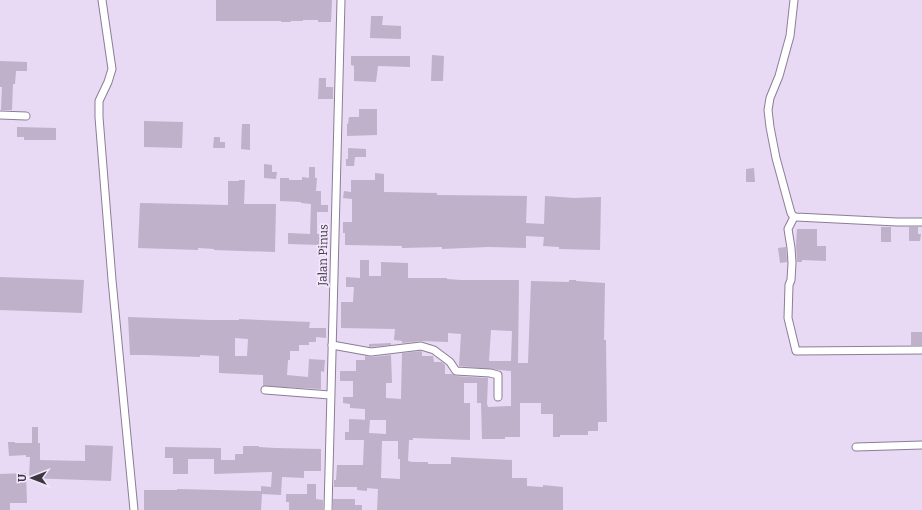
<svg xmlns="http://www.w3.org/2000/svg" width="922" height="510" viewBox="0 0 922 510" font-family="Bitter,serif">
  <rect width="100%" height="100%" fill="#e8d9f4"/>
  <g fill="#bfb1ca" fill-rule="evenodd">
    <polygon points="216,0 332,0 331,22 318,22 318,20 303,20 303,21 291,21 291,22 281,22 281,21 216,21"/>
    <polygon points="371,16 383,16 382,25 401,26 401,39 370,38"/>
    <polygon points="432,55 444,56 443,81 431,81"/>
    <polygon points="351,56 410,56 410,67 378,66 376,82 354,81 354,66 351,65"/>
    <polygon points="0,61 27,62 27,71 16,71 15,84 13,84 12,110 1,110 2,87 0,87"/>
    <polygon points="319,78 326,78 326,87 333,87 333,99 318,99"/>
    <polygon points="359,109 377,109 377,135 347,136 347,124 348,124 349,117 359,117"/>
    <polygon points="144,121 183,122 182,148 144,147"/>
    <polygon points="242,124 250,124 250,150 241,149"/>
    <polygon points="17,127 56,128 56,140 24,140 24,137 17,137"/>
    <polygon points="214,137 220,137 220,142 225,142 225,148 213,148"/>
    <polygon points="348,148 366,149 366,157 355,157 354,166 346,166 346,159 348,159"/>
    <polygon points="264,164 272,165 272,172 277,172 276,179 264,178"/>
    <polygon points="309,167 315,167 315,178 317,178 316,191 321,191 321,205 328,205 328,212 317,212 317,234 321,234 321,245 288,244 288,233 310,234 311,204 301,203 301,202 280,201 280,178 289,178 289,180 302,180 302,177 309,178"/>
    <polygon points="754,168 755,182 746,182 746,169"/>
    <polygon points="375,173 384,174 384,192 437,193 437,195 527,196 526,223 544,224 545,196 574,198 601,197 600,250 559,249 559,247 543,246 544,237 526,236 526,248 488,247 442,249 442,247 402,248 402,246 345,245 345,233 343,233 343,222 352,222 352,199 343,198 344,191 351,192 351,180 375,180"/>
    <polygon points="239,180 245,180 244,204 276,204 275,252 214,250 214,249 198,248 198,250 138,248 140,203 228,205 228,181 239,181"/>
    <rect x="881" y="227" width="10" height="15"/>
    <polygon points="909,227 918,227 918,234 921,234 920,241 909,241"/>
    <polygon points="797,229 817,229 817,246 826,246 826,261 802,260 802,262 797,262 796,245"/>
    <polygon points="786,247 787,262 780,263 778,248"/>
    <path d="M360 260H369V276H381V262L408 263V278H447V279L461 280H519L518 363H528L531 281 569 282V280H576V281L605 283 604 340H606L607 422H598V431H588V435H560V437H553V414H541V403H520V437H505V439H482L481 403H477V383H464V403H470V440L413 438V440H409L408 461 412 462H428V464H451V457L512 460V478H527V486L543 487V485L563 487V510H377L378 489 367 488V491L357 490V487H334V480H336L337 465H363L364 440H345V432H349V419L370 420 369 433 386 434V420H365V409L350 408V404L343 403V397H353V381H340V371H356V360H365V356L372 357 391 355 392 383H386V398L401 399 402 353 421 351 422 352V356H433L434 362H442L445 365V374H452L456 376 488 378 487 404 488 407 511 406V371L459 366 461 334 448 333V342L421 341 402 343V341L394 340 395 329 341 328V302H353L354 287H346V277L360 278ZM491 330 512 331 511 361H489ZM382 441H398V459H400V479L381 478Z"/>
    <polygon points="0,277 84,280 82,313 0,310"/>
    <path d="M128 317 209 320H239V319L310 322 309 328H326V338L316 337V342H309V345H299V351H290V360H288L287 375 308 377 309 359 325 360 324 372 321 371V389L263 386V375L219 373V356L200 355V357L146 355H130ZM235 338 248 339 247 356H235Z"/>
    <rect x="911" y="332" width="11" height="13"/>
    <polygon points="391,343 391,345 369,347 369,344"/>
    <polygon points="32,427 38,427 38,443 40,443 40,460 85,461 85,445 113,446 111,481 29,478 30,457 26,457 26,455 9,456 8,442 15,442 15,443 32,443"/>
    <polygon points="243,446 259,446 259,447 275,448 321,449 321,471 304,471 304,478 282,477 281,495 262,494 261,510 144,510 144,490 177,490 177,489 261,491 261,486 271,487 272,472 214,474 214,459 188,459 188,474 173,474 173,458 165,458 165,447 221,448 221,460 235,460 235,454 243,454"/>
    <polygon points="26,473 27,503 10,503 10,510 0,510 0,474"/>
    <polygon points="307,484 316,484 316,499 323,500 323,510 289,510 289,502 286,502 286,494 307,494"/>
    <polygon points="333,499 355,499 355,505 362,505 362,510 333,510"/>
  </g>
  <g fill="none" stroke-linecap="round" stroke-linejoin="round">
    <defs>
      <g id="minor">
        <polyline points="102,0 112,69 108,82 99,101 99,117 112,280 134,510"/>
        <polyline points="794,0 790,36 779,76 770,98 768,110 770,127 776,158 791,213 793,216 796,217 897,222 922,222"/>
        <polyline points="0,115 26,116"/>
        <polyline points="794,217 788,229 791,248 792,263 791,280 789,285 788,318 796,351 922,350"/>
        <polyline points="332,345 371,352 421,346 434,350 450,362 456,371 490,373 498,375 498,397"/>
        <polyline points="265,390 330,395"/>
        <polyline points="856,447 922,445"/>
        <polyline points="328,510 341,0"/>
      </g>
    </defs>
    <use href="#minor" stroke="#8b7e96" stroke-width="9"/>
    <use href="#minor" stroke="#fff" stroke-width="7"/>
  </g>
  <g text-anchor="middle" stroke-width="3.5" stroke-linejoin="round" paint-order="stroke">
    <g font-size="12" fill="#3c3640" stroke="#f3e8fd">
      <text transform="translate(323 255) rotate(-89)" y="4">Jalan Pinus</text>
    </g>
  </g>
  <g transform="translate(32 478) rotate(270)" stroke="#f3e8fd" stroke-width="3" paint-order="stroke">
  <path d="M0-3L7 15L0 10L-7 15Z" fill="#3c3640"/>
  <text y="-6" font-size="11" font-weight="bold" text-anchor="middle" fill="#3c3640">U</text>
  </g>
</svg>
